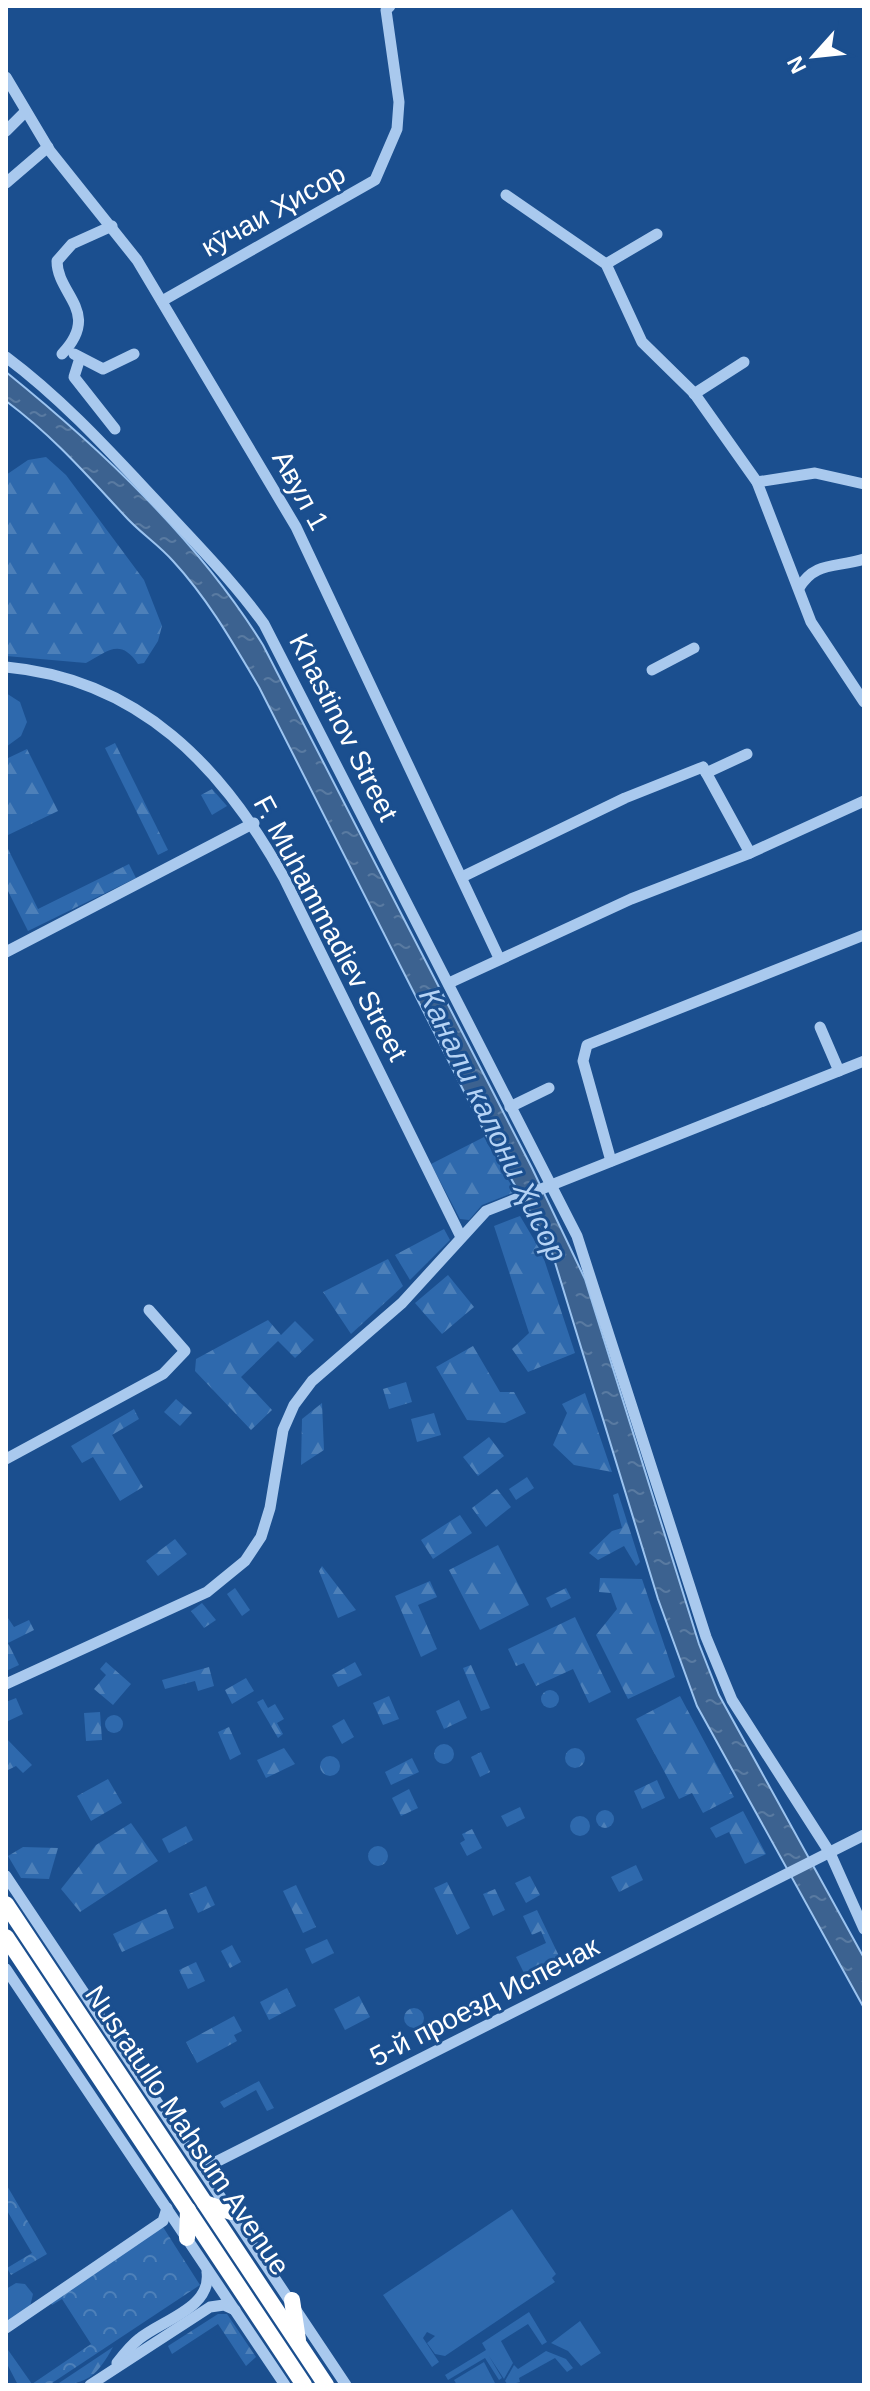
<svg xmlns="http://www.w3.org/2000/svg" width="870" height="2391" viewBox="0 0 870 2391" font-family="Arial,sans-serif">
  <defs>
    <pattern id="forest-firs" width="22" height="20" patternUnits="userSpaceOnUse" patternTransform="scale(2)"><rect width="22" height="20" fill="#2e69ad"/><path d="M5 1l3.5 6h-7zM16 11l3.5 6h-7z" fill="#4d80b9"/></pattern>
    <pattern id="park-crowns" width="20" height="18" patternUnits="userSpaceOnUse" patternTransform="scale(2)"><rect width="20" height="18" fill="#2e69ad"/><path d="M2 6a3 3 0 1 1 6 0M12 15a3 3 0 1 1 6 0" fill="none" stroke="#4d80b9"/></pattern>
    <pattern id="water-ripples" width="26" height="14" patternUnits="userSpaceOnUse" patternTransform="scale(2)"><rect width="26" height="14" fill="#3c6290"/><path d="M2 4q2-2 4 0t4 0M15 11q2-2 4 0t4 0" fill="none" stroke="#597aa1"/></pattern>
  </defs>
  <rect width="100%" height="100%" fill="#1b4f8f"/>
  <g fill="#2e69ad">
    <polygon points="6,693 20,702 27,722 21,736 6,747"/>
    <polygon points="512,2209 556,2274 552,2278 555,2282 445,2356 435,2354 427,2343 435,2336 427,2332 423,2338 439,2362 432,2367 383,2295"/>
    <polygon points="16,2283 25,2284 33,2294 30,2307 6,2323 6,2289"/>
    <polygon points="529,2312 547,2342 542,2345 528,2324 501,2341 513,2363 504,2379 489,2356 502,2378 499,2380 485,2358 448,2380 445,2375 486,2350 482,2343"/>
    <polygon points="580,2321 601,2353 581,2366 568,2351 551,2343"/>
    <polygon points="546,2351 566,2359 573,2368 567,2372 555,2358 519,2378 520,2382 508,2385 505,2381 514,2365 518,2369"/>
    <polygon points="484,2362 496,2385 457,2385 454,2380"/>
  </g>
  <g fill="url(#forest-firs)">
    <path d="M46 457 66 475 144 580 162 626 158 641 144 663 138 664C120 637 107 652 86 663L6 656V475L28 460Z"/>
    <polygon points="115,743 168,850 158,855 105,748"/>
    <polygon points="27,749 58,811 6,836 6,759"/>
    <polygon points="212,789 227,806 212,815 201,795"/>
    <polygon points="6,845 38,909 129,864 136,878 28,931 6,887"/>
    <polygon points="484,1137 515,1192 482,1205 469,1220 460,1219 431,1164"/>
    <polygon points="520,1216 542,1253 575,1353 528,1372 512,1349 529,1333 494,1226"/>
    <polygon points="444,1229 450,1240 410,1280 395,1255"/>
    <polygon points="388,1259 403,1286 351,1334 323,1292"/>
    <polygon points="448,1275 474,1307 442,1334 415,1303"/>
    <polygon points="268,1320 281,1335 295,1321 314,1340 295,1358 278,1341 241,1377 272,1410 251,1430 195,1371 196,1359"/>
    <polygon points="473,1346 500,1392 514,1392 526,1413 505,1423 467,1420 436,1367"/>
    <polygon points="406,1382 412,1402 389,1409 383,1389"/>
    <polygon points="585,1393 612,1472 574,1465 553,1445 567,1413 562,1404"/>
    <polygon points="176,1399 192,1413 180,1426 164,1412"/>
    <polygon points="322,1403 324,1450 301,1465 302,1419"/>
    <polygon points="134,1409 139,1419 112,1435 143,1487 120,1501 93,1457 82,1463 71,1446"/>
    <polygon points="434,1413 441,1435 417,1442 411,1419"/>
    <polygon points="489,1437 504,1456 478,1476 463,1457"/>
    <polygon points="527,1477 534,1488 516,1500 509,1489"/>
    <polygon points="497,1489 511,1507 486,1527 472,1508"/>
    <polygon points="618,1493 640,1562 636,1566 624,1546 598,1560 589,1553 612,1531 622,1528 613,1495"/>
    <polygon points="460,1515 472,1533 433,1559 421,1540"/>
    <polygon points="175,1539 187,1554 158,1576 146,1561"/>
    <polygon points="498,1545 529,1605 480,1630 449,1570"/>
    <polygon points="322,1566 356,1610 338,1618 319,1571"/>
    <polygon points="600,1578 642,1579 675,1677 628,1699 596,1635 617,1609 611,1593 599,1592"/>
    <polygon points="430,1581 437,1597 418,1605 437,1649 421,1657 395,1596"/>
    <polygon points="235,1588 250,1610 242,1616 227,1594"/>
    <polygon points="566,1588 571,1598 551,1608 546,1598"/>
    <polygon points="202,1603 216,1620 204,1628 191,1611"/>
    <polygon points="6,1615 14,1627 29,1620 34,1630 8,1643 19,1665 6,1671"/>
    <polygon points="575,1617 611,1692 589,1703 573,1669 536,1686 524,1663 516,1666 508,1649"/>
    <polygon points="106,1662 131,1684 113,1705 94,1689 106,1675 100,1669"/>
    <polygon points="355,1662 362,1675 338,1687 332,1675"/>
    <polygon points="471,1665 490,1708 481,1711 463,1668"/>
    <polygon points="209,1667 214,1686 198,1691 195,1681 165,1689 162,1680"/>
    <polygon points="246,1678 254,1691 232,1704 225,1690"/>
    <circle cx="550" cy="1699" r="9"/>
    <polygon points="389,1696 399,1719 383,1725 373,1703"/>
    <polygon points="680,1696 734,1797 703,1813 692,1793 679,1799 636,1719"/>
    <polygon points="16,1698 23,1714 6,1722 6,1702"/>
    <polygon points="263,1699 268,1708 275,1704 284,1719 277,1723 283,1734 278,1738 257,1702"/>
    <polygon points="459,1700 467,1718 444,1729 436,1711"/>
    <polygon points="100,1712 102,1740 86,1741 84,1713"/>
    <circle cx="114" cy="1724" r="9"/>
    <polygon points="344,1719 354,1737 342,1744 332,1726"/>
    <polygon points="229,1727 241,1754 230,1760 218,1732"/>
    <polygon points="6,1738 32,1765 23,1773 16,1766 6,1771"/>
    <circle cx="444" cy="1754" r="10"/>
    <polygon points="284,1748 295,1764 266,1778 257,1760"/>
    <circle cx="575" cy="1758" r="10"/>
    <polygon points="481,1752 490,1772 480,1777 471,1757"/>
    <circle cx="330" cy="1766" r="10"/>
    <polygon points="412,1758 419,1772 391,1785 385,1772"/>
    <polygon points="108,1779 122,1803 91,1821 77,1796"/>
    <polygon points="657,1780 665,1798 642,1809 634,1791"/>
    <polygon points="409,1789 418,1808 401,1816 392,1798"/>
    <polygon points="520,1807 525,1818 507,1827 501,1816"/>
    <circle cx="605" cy="1819" r="9"/>
    <polygon points="743,1811 766,1854 745,1864 729,1832 716,1838 710,1828"/>
    <circle cx="580" cy="1826" r="10"/>
    <polygon points="131,1823 158,1861 80,1912 61,1889 96,1845"/>
    <polygon points="186,1826 193,1840 169,1853 162,1839"/>
    <polygon points="472,1829 482,1848 467,1856 460,1843 465,1840 462,1834"/>
    <circle cx="378" cy="1856" r="10"/>
    <polygon points="23,1847 58,1848 49,1879 21,1878 8,1856"/>
    <polygon points="636,1865 643,1880 619,1892 611,1877"/>
    <polygon points="530,1876 540,1895 526,1903 515,1883"/>
    <polygon points="447,1882 470,1928 457,1935 434,1888"/>
    <polygon points="296,1885 316,1927 303,1933 283,1891"/>
    <polygon points="206,1886 215,1905 198,1913 189,1894"/>
    <polygon points="495,1889 505,1910 493,1916 483,1894"/>
    <polygon points="166,1909 174,1928 122,1952 113,1934"/>
    <polygon points="537,1910 559,1956 524,1973 516,1957 546,1943 541,1931 532,1935 523,1916"/>
    <polygon points="327,1939 334,1953 312,1964 305,1949"/>
    <polygon points="232,1945 241,1962 230,1968 221,1951"/>
    <polygon points="196,1962 205,1981 188,1989 179,1970"/>
    <polygon points="287,1988 296,2006 269,2020 260,2002"/>
    <polygon points="359,1996 370,2017 345,2030 334,2009"/>
    <circle cx="414" cy="2018" r="10"/>
    <polygon points="234,2016 242,2031 234,2035 237,2041 197,2063 186,2042"/>
    <polygon points="259,2081 274,2108 267,2111 256,2090 224,2108 220,2102"/>
    <polygon points="218,2314 227,2314 256,2357 246,2366 218,2324 172,2354 168,2346"/>
    <path d="M113 2347C98 2374 88 2385 56 2385Z"/>
  </g>
  <g fill="url(#park-crowns)">
    <polygon points="6,2184 47,2254 11,2275 7,2268 32,2253 6,2209"/>
    <polygon points="163,2227 200,2285 49,2385 18,2385 6,2362 6,2347 32,2384 91,2344 62,2299 52,2305 49,2300"/>
  </g>
  <path fill="url(#water-ripples)" stroke="#9cc4f0" stroke-width="2" d="M6 372C101 449 198 540 263 645L532 1168 585 1279 699 1644 719 1695 864 1958V2008L697 1706 658 1599 550 1246 486 1135 259 687C233 643 208 599 173 561 158 544 139 532 124 515 84 472 54 437 6 401Z"/>
  <g fill="none" stroke-linecap="round" stroke-linejoin="round">
    <g stroke="#a9c9ee" stroke-width="11">
      <polyline points="6,77 50,151 137,260 296,527 499,958"/>
      <polyline points="6,131 25,112"/>
      <polyline points="6,183 48,147"/>
      <polyline points="506,195 606,264 642,342 694,393 757,482 811,622 864,702"/>
      <polyline points="606,264 657,234"/>
      <polyline points="162,301 375,180 397,129 399,102 386,10 390,6"/>
      <path d="M62 354C102 312 57 295 57 261L72 244 112 226"/>
      <polyline points="74,354 103,369 134,354"/>
      <path d="M6 357C65 401 114 456 164 509 199 547 234 582 264 624L577 1236 706 1637 732 1700 830 1853 864 1929"/>
      <polyline points="80,358 74,377 115,429"/>
      <polyline points="694,394 744,362"/>
      <polyline points="757,482 815,473 864,484"/>
      <path d="M799 588C815 561 836 568 864 559"/>
      <path d="M6 667C139 679 223 767 284 878L461 1237"/>
      <polyline points="652,670 694,648"/>
      <polyline points="706,773 747,754"/>
      <polyline points="462,877 625,798 703,767 750,853"/>
      <polyline points="6,952 254,823"/>
      <polyline points="449,983 631,899 750,853 864,801"/>
      <polyline points="820,1027 839,1071"/>
      <polyline points="510,1107 549,1088"/>
      <polyline points="611,1161 583,1061 587,1045 864,935"/>
      <polyline points="6,1459 163,1374 185,1351 149,1310"/>
      <polyline points="6,1684 207,1592 245,1561 261,1537 270,1508 283,1430 294,1405 312,1381 402,1303 486,1211 864,1061"/>
      <polyline points="6,1876 346,2385"/>
      <polyline points="6,1969 285,2385"/>
      <polyline points="204,2168 864,1835"/>
      <polyline points="6,2328 163,2221 167,2208"/>
      <path d="M117 2363C124 2354 131 2345 139 2339 162 2320 212 2308 207 2272"/>
      <polyline points="90,2385 210,2307 224,2305 235,2310"/>
    </g>
    <g stroke="#fff" stroke-width="16">
      <polyline points="6,1904 326,2385"/>
      <polyline points="6,1937 304,2385"/>
      <polyline points="205,2203 231,2212"/>
      <polyline points="187,2238 188,2210"/>
      <polyline points="292,2300 298,2340"/>
    </g>
  </g>
  <g text-anchor="middle" stroke-width="6" stroke-linejoin="round" paint-order="stroke">
    <g font-size="28" fill="#fff" stroke="#1b4f8f">
      <text transform="translate(273 210) rotate(-29)" y="10">кӯчаи Ҳисор</text>
      <text transform="translate(301 490) rotate(61)" y="10">Авул 1</text>
      <text transform="translate(344 727) rotate(63)" y="10">Khastinov Street</text>
      <text transform="translate(331 928) rotate(62)" y="10">F. Muhammadiev Street</text>
      <text transform="translate(484 2001) rotate(-27)" y="10">5-й проезд Испечак</text>
      <text transform="translate(188 2130) rotate(56)" y="10">Nusratullo Mahsum Avenue</text>
    </g>
    <g font-size="30" font-style="italic" fill="#b5d3f5" stroke="#1b4f8f">
      <text transform="translate(493 1125) rotate(64)" y="10">Канали калони Ҳисор</text>
    </g>
  </g>
  <rect width="870" height="2391" fill="none" stroke="#ffffff" stroke-width="16"/>
  <g transform="translate(814 56) rotate(243)" stroke="#1b4f8f" stroke-width="6" paint-order="stroke">
  <path d="M0-6L14 30L0 20L-14 30Z" fill="#ffffff"/>
  <text y="-12" font-size="22" font-weight="bold" text-anchor="middle" fill="#ffffff">N</text>
  </g>
</svg>
